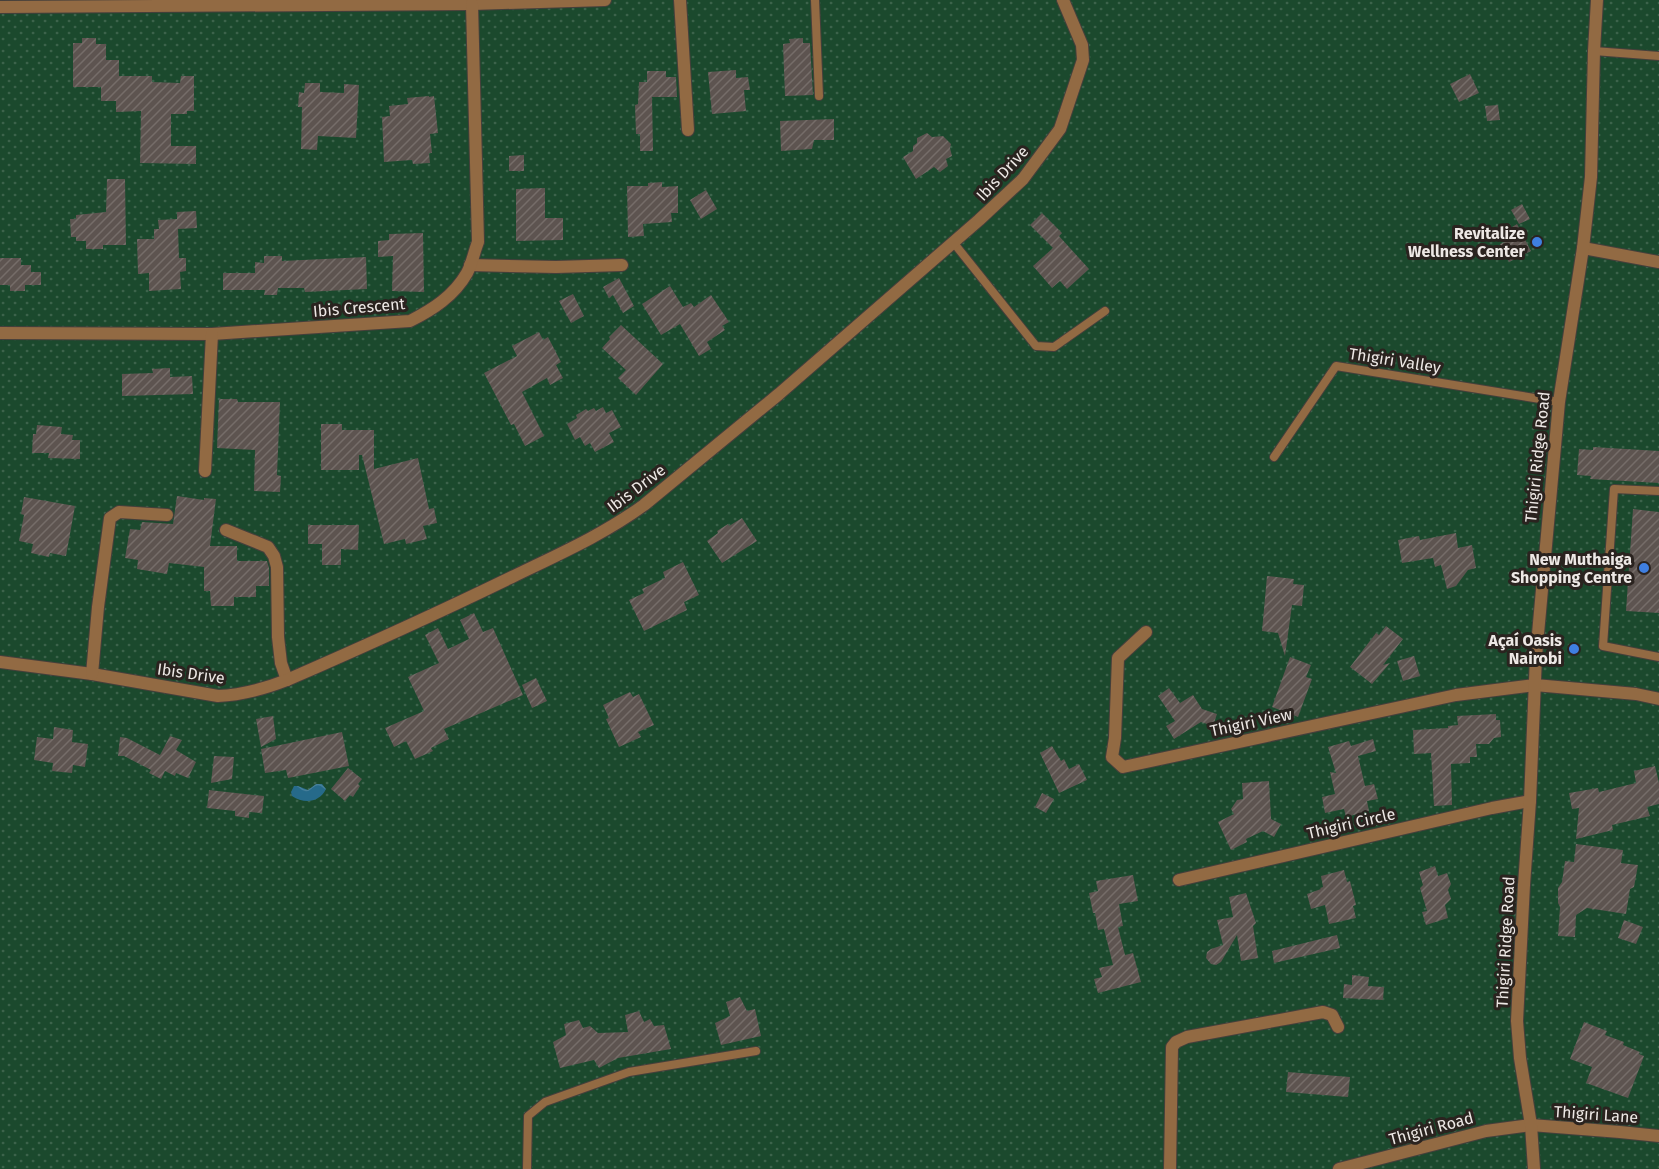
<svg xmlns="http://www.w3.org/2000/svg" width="1659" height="1169" viewBox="0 0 1659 1169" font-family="'Fira Sans',sans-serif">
  <defs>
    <pattern id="garden-dots" width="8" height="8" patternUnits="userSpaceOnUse" patternTransform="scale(1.5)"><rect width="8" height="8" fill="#1b492d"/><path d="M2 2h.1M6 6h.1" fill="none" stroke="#3c634b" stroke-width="1.8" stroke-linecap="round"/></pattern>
    <pattern id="water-waves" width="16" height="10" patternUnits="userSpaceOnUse" patternTransform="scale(1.5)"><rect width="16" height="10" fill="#266a8a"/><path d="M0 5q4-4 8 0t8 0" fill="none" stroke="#467f9a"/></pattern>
    <pattern id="building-hatch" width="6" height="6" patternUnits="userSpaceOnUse" patternTransform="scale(1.5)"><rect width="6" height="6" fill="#5d5450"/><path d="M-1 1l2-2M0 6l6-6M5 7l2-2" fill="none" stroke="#756d69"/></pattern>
  </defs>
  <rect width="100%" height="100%" fill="#2a231f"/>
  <rect fill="url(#garden-dots)" x="0" y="0" width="1659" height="1169"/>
  <path fill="url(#water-waves)" d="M316 784H322L326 789C319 803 304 804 292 796L291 792 294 786H298L308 790Z"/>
  <g fill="url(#building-hatch)">
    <polygon points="82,38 96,38 96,44 106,44 106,60 119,60 119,76 152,76 152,82 180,83 181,76 194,76 194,111 187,111 187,114 171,114 171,146 196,146 196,164 140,163 141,111 116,112 116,101 101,101 101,87 73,87 73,43 82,43"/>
    <polygon points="803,38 803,43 810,43 813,95 785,96 783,44 790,43 789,39"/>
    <polygon points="736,70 736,78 748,77 750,90 744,90 746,111 712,114 708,72"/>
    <polygon points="647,71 666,71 666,77 676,77 677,97 652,97 653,151 640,151 640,134 636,134 635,105 638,104 639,82 647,82"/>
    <polygon points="1470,74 1479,93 1459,102 1450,84"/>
    <polygon points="305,83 320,83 320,92 344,93 344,84 359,85 356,138 318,136 317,150 301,149 302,107 298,107 299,92 304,93"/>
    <polygon points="429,96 429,97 434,96 438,133 430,134 432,153 429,153 430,163 413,164 412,160 384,162 382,117 390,116 389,106 408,104 407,98"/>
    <polygon points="1498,105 1500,120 1487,121 1485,106"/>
    <polygon points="834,119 834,140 814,140 812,149 781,151 780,121"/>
    <polygon points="927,133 932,137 943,136 951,144 950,148 952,156 946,159 948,166 940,172 934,167 916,179 903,157 913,151 913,146 917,143 917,138"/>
    <polygon points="524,155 524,171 509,171 509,156"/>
    <polygon points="107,179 125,179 126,245 103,245 103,249 86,249 86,241 76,241 76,237 71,237 70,219 76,219 76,215 106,212"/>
    <polygon points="662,182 662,187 678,186 678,213 671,213 672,222 643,224 644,236 628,237 627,186 648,186 648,183"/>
    <polygon points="545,188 545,218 563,218 563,240 516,241 516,189"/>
    <polygon points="706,190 717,209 701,219 690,200"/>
    <polygon points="1522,204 1530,219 1519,224 1511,210"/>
    <polygon points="196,211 197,228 178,229 179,258 186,258 186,271 180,272 181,289 149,291 149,273 138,274 137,239 154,239 154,229 159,229 158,220 177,219 177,212"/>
    <polygon points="1042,213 1062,233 1059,236 1089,269 1067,289 1060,281 1052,288 1033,266 1053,248 1030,225"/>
    <polygon points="1517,224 1531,251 1509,262 1500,244 1512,239 1507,230"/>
    <polygon points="423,233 424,292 392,291 393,256 378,257 378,241 389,240 389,234"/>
    <polygon points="264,256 282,256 282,261 366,257 367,289 305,292 304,288 278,288 277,295 264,295 265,290 223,290 223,273 255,273 255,262 264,263"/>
    <polygon points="0,258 21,258 21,265 31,265 31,272 41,272 41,285 25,285 25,291 10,291 10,285 0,285"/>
    <polygon points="619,278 634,306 623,313 613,295 609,298 603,287"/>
    <polygon points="670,286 683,307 691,303 694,307 711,295 729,322 722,326 725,330 707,342 711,349 699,356 680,324 661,335 642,304"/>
    <polygon points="573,294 584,316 571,323 559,301"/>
    <polygon points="621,325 663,364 636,395 618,378 626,370 602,348 610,339 609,337"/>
    <polygon points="539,332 543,340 548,337 561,362 556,365 563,378 550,385 547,378 522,392 544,436 525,446 514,424 511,425 484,373 517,356 512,346"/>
    <polygon points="170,368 170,377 192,376 193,394 122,396 122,374 153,373 152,369"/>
    <polygon points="219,399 237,399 238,402 280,402 277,475 281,476 280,492 254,491 255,450 217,448"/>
    <polygon points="603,407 606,413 612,410 621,427 609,433 614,442 595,452 590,443 585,446 580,437 575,440 567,424 577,418 576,415 586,409 588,411 594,408 596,411"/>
    <polygon points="321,424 342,424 342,430 374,430 374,469 418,458 429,509 434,508 437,523 423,526 427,539 406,544 405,539 384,544 362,455 359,455 359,470 321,470"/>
    <polygon points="37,425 62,427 61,434 73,435 72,440 80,440 80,459 48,458 49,453 32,453 33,434 36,434"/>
    <polygon points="1593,447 1659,451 1659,483 1590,479 1591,476 1577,475 1579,449 1593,450"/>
    <polygon points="177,496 204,500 204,498 216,499 210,546 237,546 237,561 267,561 269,568 269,586 256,586 256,597 234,597 234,606 211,606 210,591 204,591 204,567 169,563 167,574 137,569 138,560 125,558 130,529 140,530 142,522 173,524"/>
    <polygon points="24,497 75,506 66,556 50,553 49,557 31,553 33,544 19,541 24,515 21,514"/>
    <polygon points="1633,509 1659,512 1659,613 1626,611"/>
    <polygon points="742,518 757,541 722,563 707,541 718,533 717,531 728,524 729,526"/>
    <polygon points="308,525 359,525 358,550 341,549 341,565 322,565 322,544 308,544"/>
    <polygon points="1456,533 1458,548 1472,545 1476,568 1468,570 1456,586 1447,589 1441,565 1435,567 1433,558 1402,563 1398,540 1419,536 1420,540"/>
    <polygon points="683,562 699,595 684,602 687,610 644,631 629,600 644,593 642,589 665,578 663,572"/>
    <polygon points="1267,576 1294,579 1293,584 1304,585 1302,606 1292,605 1285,656 1278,633 1262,631"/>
    <polygon points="474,613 483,632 493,628 523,695 444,729 449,739 431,748 433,751 415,759 406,741 394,747 385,728 424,711 408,677 439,663 425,635 438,628 448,649 469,639 460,620"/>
    <polygon points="1386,626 1403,639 1383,665 1390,663 1372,684 1350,667 1376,633 1379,635"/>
    <polygon points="1414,656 1420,676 1403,681 1397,661"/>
    <polygon points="1290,657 1311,665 1306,677 1312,679 1298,717 1272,707"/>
    <polygon points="536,678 547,701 532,708 522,685"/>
    <polygon points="1169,688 1180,703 1193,695 1202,709 1217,714 1213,726 1201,722 1174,739 1166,726 1175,721 1158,696"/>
    <polygon points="630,692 633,697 639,694 654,725 638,732 641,737 619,747 606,719 609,718 603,705"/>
    <polygon points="1496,714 1496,720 1500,720 1501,737 1494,738 1489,744 1476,744 1477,757 1470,757 1470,763 1451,764 1452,805 1434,806 1431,753 1414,754 1413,730 1448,728 1448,726 1458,725 1457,716"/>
    <polygon points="273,716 276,739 261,747 256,719"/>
    <polygon points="54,727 73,730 72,742 88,744 85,767 73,765 72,773 52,771 53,763 34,760 37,737 53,739"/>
    <polygon points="342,732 349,766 288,778 286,770 265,773 261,749"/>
    <polygon points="170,736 182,740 176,750 196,762 188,778 176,773 175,776 165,771 161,779 149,773 151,770 124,756 118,756 120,737 127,738 160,755"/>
    <polygon points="1373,739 1376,751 1358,756 1365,786 1374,784 1378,799 1367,801 1369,811 1346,817 1344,809 1325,813 1322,797 1335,794 1330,772 1336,773 1328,747 1349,741 1351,746"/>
    <polygon points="1052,746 1061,761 1064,759 1069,769 1079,764 1087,780 1059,793 1040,753"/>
    <polygon points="214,756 234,757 232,779 211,783"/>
    <polygon points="1655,766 1659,783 1659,804 1647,807 1650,816 1612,825 1613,830 1576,839 1579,808 1572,809 1569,793 1598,788 1599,792 1636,783 1634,771"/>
    <polygon points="348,768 362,779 358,784 360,786 353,797 350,795 345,801 331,789"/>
    <polygon points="1269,781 1271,819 1281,824 1274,837 1263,831 1246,839 1247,842 1231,850 1218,822 1234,814 1231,809 1237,800 1243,799 1242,783"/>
    <polygon points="209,790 264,796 262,813 249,812 249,818 235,816 235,811 207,808"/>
    <polygon points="1042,793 1054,799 1046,813 1035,807"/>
    <polygon points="1576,844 1623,850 1621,863 1638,865 1634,887 1630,889 1626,914 1587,908 1576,915 1575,937 1558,936 1560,907 1558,903 1558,888 1562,882 1565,861 1574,862"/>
    <polygon points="1435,866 1438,876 1447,873 1451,884 1448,890 1451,899 1445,905 1448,918 1426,925 1422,912 1427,911 1420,888 1423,885 1419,872"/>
    <polygon points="1344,870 1347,882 1350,881 1356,905 1353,906 1356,918 1329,924 1325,905 1311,909 1307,894 1321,889 1320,888 1323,887 1321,876"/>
    <polygon points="1133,875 1138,901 1119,904 1123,926 1118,927 1125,955 1133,953 1141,982 1098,993 1094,979 1102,977 1099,968 1113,965 1104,929 1098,930 1095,913 1093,913 1089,893 1098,891 1096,881"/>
    <polygon points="1246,893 1256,923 1253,926 1258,958 1241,961 1237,935 1221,962 1216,965 1211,964 1206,958 1207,952 1211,949 1223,945 1217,920 1233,917 1229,897"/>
    <polygon points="1624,920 1643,927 1636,944 1618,938"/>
    <polygon points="1337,935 1340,948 1274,963 1272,951"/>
    <polygon points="1352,975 1369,977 1368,986 1384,987 1383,1000 1343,998 1344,984 1352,985"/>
    <polygon points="740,997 747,1011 755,1009 761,1036 721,1045 715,1023 730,1016 726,1002"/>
    <polygon points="639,1011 644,1022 650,1019 654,1026 664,1025 671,1049 618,1058 599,1068 594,1060 560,1068 553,1042 566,1035 564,1024 579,1020 583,1028 590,1026 598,1033 628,1032 625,1015"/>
    <polygon points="1584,1022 1607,1031 1605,1035 1624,1042 1623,1045 1640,1052 1639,1054 1644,1056 1628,1098 1586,1083 1592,1067 1570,1059"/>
    <polygon points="1288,1072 1350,1077 1348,1097 1286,1092"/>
  </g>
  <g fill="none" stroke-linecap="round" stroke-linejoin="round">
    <defs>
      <g id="service">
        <polyline points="815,0 819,96"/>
        <polyline points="1594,51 1659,56"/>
        <polyline points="953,242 1036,346 1054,347 1105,311"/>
        <polyline points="1274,457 1336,366 1559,402"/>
        <polyline points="1659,491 1614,489 1603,646 1659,657"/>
        <polyline points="527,1169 528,1116 545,1102 629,1072 756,1051"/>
      </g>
      <g id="minor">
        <polyline points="680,0 688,130"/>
        <polyline points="0,7 472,4 605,0"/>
        <polyline points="1583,248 1659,262"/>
        <polyline points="470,265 556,267 622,265"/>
        <path d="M0 333 212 334 410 321C432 310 454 296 467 273 472 264 474 252 478 242L472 4"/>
        <polyline points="205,471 212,334"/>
        <polyline points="226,530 268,547 274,556 277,567 278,637 281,663 287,680"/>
        <polyline points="1146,632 1118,658 1115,738 1112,757 1123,767 1456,695 1535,685 1636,694 1659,699"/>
        <path d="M0 662 92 674 218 696C243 695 264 689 287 680 363 647 438 613 512 577 557 555 603 535 644 505L779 394 979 220 1023 179 1060 129 1083 60 1082 45 1063 0"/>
        <polyline points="92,674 98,607 110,518 119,512 167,515"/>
        <polyline points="1179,880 1492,808 1530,801"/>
        <polyline points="1170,1169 1172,1047 1176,1042 1187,1037 1323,1012 1332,1015 1338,1027"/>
        <polyline points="1339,1169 1486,1131 1531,1125 1620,1132 1659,1136"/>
      </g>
      <polyline id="tertiary" points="1534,1169 1531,1125 1520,1058 1517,1021 1524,885 1530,801 1536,656 1559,402 1583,248 1591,177 1594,51 1597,0"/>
    </defs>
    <use href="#service" stroke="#453f3b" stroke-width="10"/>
    <use href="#minor" stroke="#453f3b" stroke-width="14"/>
    <use href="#tertiary" stroke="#453f3b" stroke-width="14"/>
    <use href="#service" stroke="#926a43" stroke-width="8"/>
    <use href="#minor" stroke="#926a43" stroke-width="12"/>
    <use href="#tertiary" stroke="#926a43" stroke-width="12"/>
  </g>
  <g fill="#3f7fe0" stroke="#2a231f" stroke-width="2">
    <circle cx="1537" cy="242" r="6"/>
    <circle cx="1644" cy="568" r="6"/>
    <circle cx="1574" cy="649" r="6"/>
  </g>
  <g text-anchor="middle" stroke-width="6" stroke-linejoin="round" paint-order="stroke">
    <g font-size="16" fill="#ede8e5" stroke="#2a231f">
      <text transform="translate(1002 173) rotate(-47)" y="6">Ibis Drive</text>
      <text transform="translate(359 307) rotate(-5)" y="6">Ibis Crescent</text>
      <text transform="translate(1395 360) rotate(9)" y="6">Thigiri Valley</text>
      <text transform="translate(1537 457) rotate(-84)" y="6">Thigiri Ridge Road</text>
      <text transform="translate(636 488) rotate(-37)" y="6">Ibis Drive</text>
      <text transform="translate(191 673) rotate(8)" y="6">Ibis Drive</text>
      <text transform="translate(1251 722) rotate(-12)" y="6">Thigiri View</text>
      <text transform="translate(1351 823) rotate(-13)" y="6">Thigiri Circle</text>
      <text transform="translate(1505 942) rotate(-87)" y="6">Thigiri Ridge Road</text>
      <text transform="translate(1596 1114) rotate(4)" y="6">Thigiri Lane</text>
      <text transform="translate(1431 1128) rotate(-15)" y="6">Thigiri Road</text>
    </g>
    <g font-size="16" font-weight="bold" fill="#ede8e5" stroke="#2a231f" text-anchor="end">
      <text x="1525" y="239">Revitalize<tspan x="1525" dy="18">Wellness Center</tspan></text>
      <text x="1632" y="565">New Muthaiga<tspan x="1632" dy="18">Shopping Centre</tspan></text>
      <text x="1562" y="646">Açaí Oasis<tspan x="1562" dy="18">Nairobi</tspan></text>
    </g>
  </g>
</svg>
